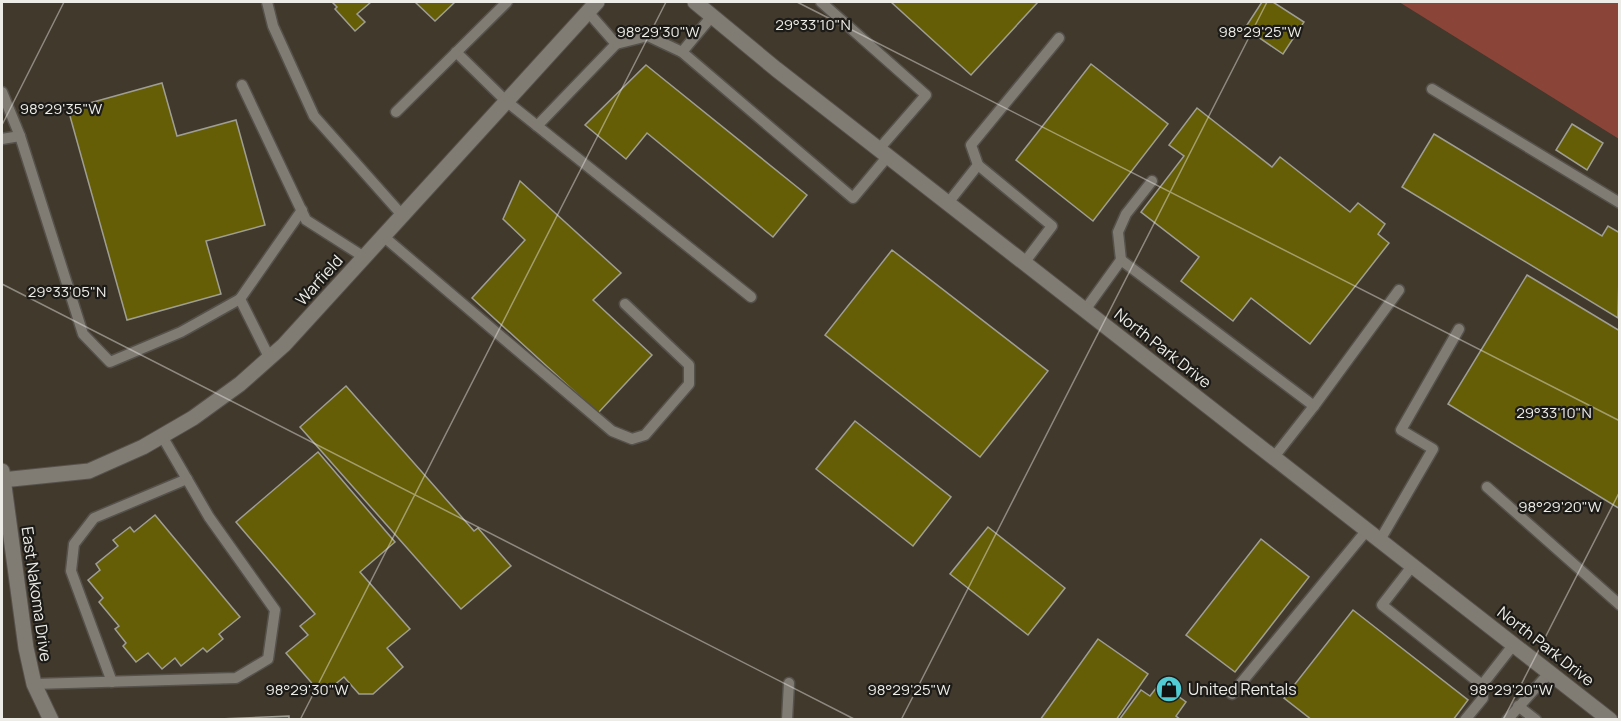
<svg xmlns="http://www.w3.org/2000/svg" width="1621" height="721" viewBox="0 0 1621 721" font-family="Manrope,sans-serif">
  <rect width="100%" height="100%" fill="#37332c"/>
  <polygon fill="#41392c" points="2,2 1399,2 1619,139 1619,719 2,719"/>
  <polygon fill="#8a4438" points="1399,2 1619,2 1619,139"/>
  <g fill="#655e06" stroke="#9f9e95" stroke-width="1.5">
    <polygon points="332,2 371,2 357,14 365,22 355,31 335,9 337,7"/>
    <polygon points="415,2 455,2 435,21"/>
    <polygon points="891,2 1038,2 971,75"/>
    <polygon points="1262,2 1273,2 1304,22 1283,54 1245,28"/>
    <polygon points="1091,64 1168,124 1093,221 1016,160"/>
    <polygon points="646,65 807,195 773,237 647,133 626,159 585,125"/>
    <polygon points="162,83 177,136 236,120 265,225 206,241 221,294 127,320 68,109"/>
    <polygon points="1197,108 1272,167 1280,157 1350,212 1358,203 1385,224 1378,234 1389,243 1310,344 1251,298 1233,321 1181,281 1199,257 1141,212 1184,156 1169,145"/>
    <polygon points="1572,124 1603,143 1587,170 1556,150"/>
    <polygon points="1434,134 1602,236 1608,226 1620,233 1618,318 1402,187"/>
    <polygon points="520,181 621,273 593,300 652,355 598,413 472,298 525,240 503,219"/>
    <polygon points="892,250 1048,371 980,457 825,335"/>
    <polygon points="1527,275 1620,331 1620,509 1448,404"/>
    <polygon points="346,386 474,531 478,528 511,566 461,609 300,427"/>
    <polygon points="855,421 951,497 913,546 816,469"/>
    <polygon points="318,452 395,542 360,572 410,629 387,648 403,667 373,694 359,694 344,677 322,695 286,653 308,635 300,626 315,614 236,522"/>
    <polygon points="155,515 240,617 219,634 223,639 207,652 203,648 181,666 175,658 162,669 148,653 136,662 123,646 126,643 115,629 119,626 99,602 103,598 88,580 100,570 96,564 118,546 113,540 130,527 134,532"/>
    <polygon points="988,527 1065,588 1028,635 950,574"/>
    <polygon points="1261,539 1309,577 1235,672 1186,635"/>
    <polygon points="1353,610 1468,700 1453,720 1312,720 1284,698"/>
    <polygon points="1098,639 1148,674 1116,720 1040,720"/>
    <polygon points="1160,683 1186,702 1176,716 1181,720 1119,720 1141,690 1150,696"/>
    <polygon points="289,716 289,720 194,720"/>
  </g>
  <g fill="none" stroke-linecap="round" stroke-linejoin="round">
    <defs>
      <g id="service">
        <polyline points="267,2 273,26 314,116 402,215"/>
        <polyline points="821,2 926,95 879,149"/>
        <polyline points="616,44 648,36 682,52 853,198 888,156"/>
        <polyline points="456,52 506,101 751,297"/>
        <polyline points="682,52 712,16"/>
        <polyline points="242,85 306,220 364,257"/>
        <polyline points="1432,89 1620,203"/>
        <polyline points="2,92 20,136"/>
        <polyline points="396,112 507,2"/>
        <polyline points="537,126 616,44 588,12"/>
        <polyline points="2,139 20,136 83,334 110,362 181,332 240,299"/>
        <polyline points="948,203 978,165"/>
        <polyline points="383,236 612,431 632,439 645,435 689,384 689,365 625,304"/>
        <polyline points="1121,260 1118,232 1126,214 1152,181"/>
        <polyline points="1024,263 1052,226 978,165 971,145 1059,38"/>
        <polyline points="1085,310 1121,260 1314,406 1274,457"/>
        <polyline points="269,357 240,299 302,210"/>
        <polyline points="1314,406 1399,290"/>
        <polyline points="1487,487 1620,605"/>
        <polyline points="1380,540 1433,449 1401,430 1459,329"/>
        <polyline points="1413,565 1382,605 1482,685 1483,698 1465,720"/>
        <polyline points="112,682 71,571 74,544 94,518 187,479"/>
        <polyline points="34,684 236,678 268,659 275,610 209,517 162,436"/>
        <polyline points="1482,685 1514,644"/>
        <polyline points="1232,694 1367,530"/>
        <polyline points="1518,706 1536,720"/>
        <polyline points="787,720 789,683"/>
        <polyline points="1507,720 1550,672"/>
      </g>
      <g id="minor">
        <polyline points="695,2 776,69 1610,720"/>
        <polyline points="2,480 89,471 143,447 193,418 240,384 284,345 597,2"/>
      </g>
      <polyline id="tertiary" points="2,471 26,648 34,684 51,720"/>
    </defs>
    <use href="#service" stroke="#55514b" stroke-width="13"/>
    <use href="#minor" stroke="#55514b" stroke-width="17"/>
    <use href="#tertiary" stroke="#55514b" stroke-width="17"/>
    <use href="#service" stroke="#807b73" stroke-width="10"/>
    <use href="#minor" stroke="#807b73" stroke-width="15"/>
    <use href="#tertiary" stroke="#807b73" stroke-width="15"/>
  </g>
  <path fill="none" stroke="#eeece7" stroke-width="1.5" stroke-opacity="0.45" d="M797 2 1620 421M2 125 64 2M2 284 856 720M300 720 666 2M901 720 1267 2M1503 720 1620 491"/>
  <defs>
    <symbol id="shop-disc" viewBox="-11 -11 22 22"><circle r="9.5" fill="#51ccd4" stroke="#1d1b18"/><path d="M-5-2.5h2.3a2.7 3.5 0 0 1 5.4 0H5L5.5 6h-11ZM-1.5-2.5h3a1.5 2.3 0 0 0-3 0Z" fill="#111"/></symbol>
  </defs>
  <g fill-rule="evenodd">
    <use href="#shop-disc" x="1154" y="674" width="30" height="30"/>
  </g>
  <g text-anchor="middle" stroke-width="4.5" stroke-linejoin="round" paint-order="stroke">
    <g font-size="16" fill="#eeece7" stroke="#1d1b18">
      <text transform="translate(319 280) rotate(-48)" y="6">Warfield</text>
      <text transform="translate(1163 348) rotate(38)" y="6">North Park Drive</text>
      <text transform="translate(37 594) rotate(82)" y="6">East Nakoma Drive</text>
      <text transform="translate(1546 646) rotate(38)" y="6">North Park Drive</text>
    </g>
    <g font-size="16" fill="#eeece7" stroke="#1d1b18" text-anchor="start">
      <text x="1188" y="695">United Rentals</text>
    </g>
  </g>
  <g font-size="15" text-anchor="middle" fill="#eeece7" stroke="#1d1b18" stroke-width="4.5" stroke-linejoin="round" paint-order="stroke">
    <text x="813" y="30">29°33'10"N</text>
    <text x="658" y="37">98°29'30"W</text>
    <text x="1260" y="37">98°29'25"W</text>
    <text x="61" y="114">98°29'35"W</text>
    <text x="67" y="297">29°33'05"N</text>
    <text x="1554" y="418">29°33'10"N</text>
    <text x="1560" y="512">98°29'20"W</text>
    <text x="307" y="695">98°29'30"W</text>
    <text x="909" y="695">98°29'25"W</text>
    <text x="1511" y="695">98°29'20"W</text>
  </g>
  <rect width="1621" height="721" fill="none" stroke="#eeece7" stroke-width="6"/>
</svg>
